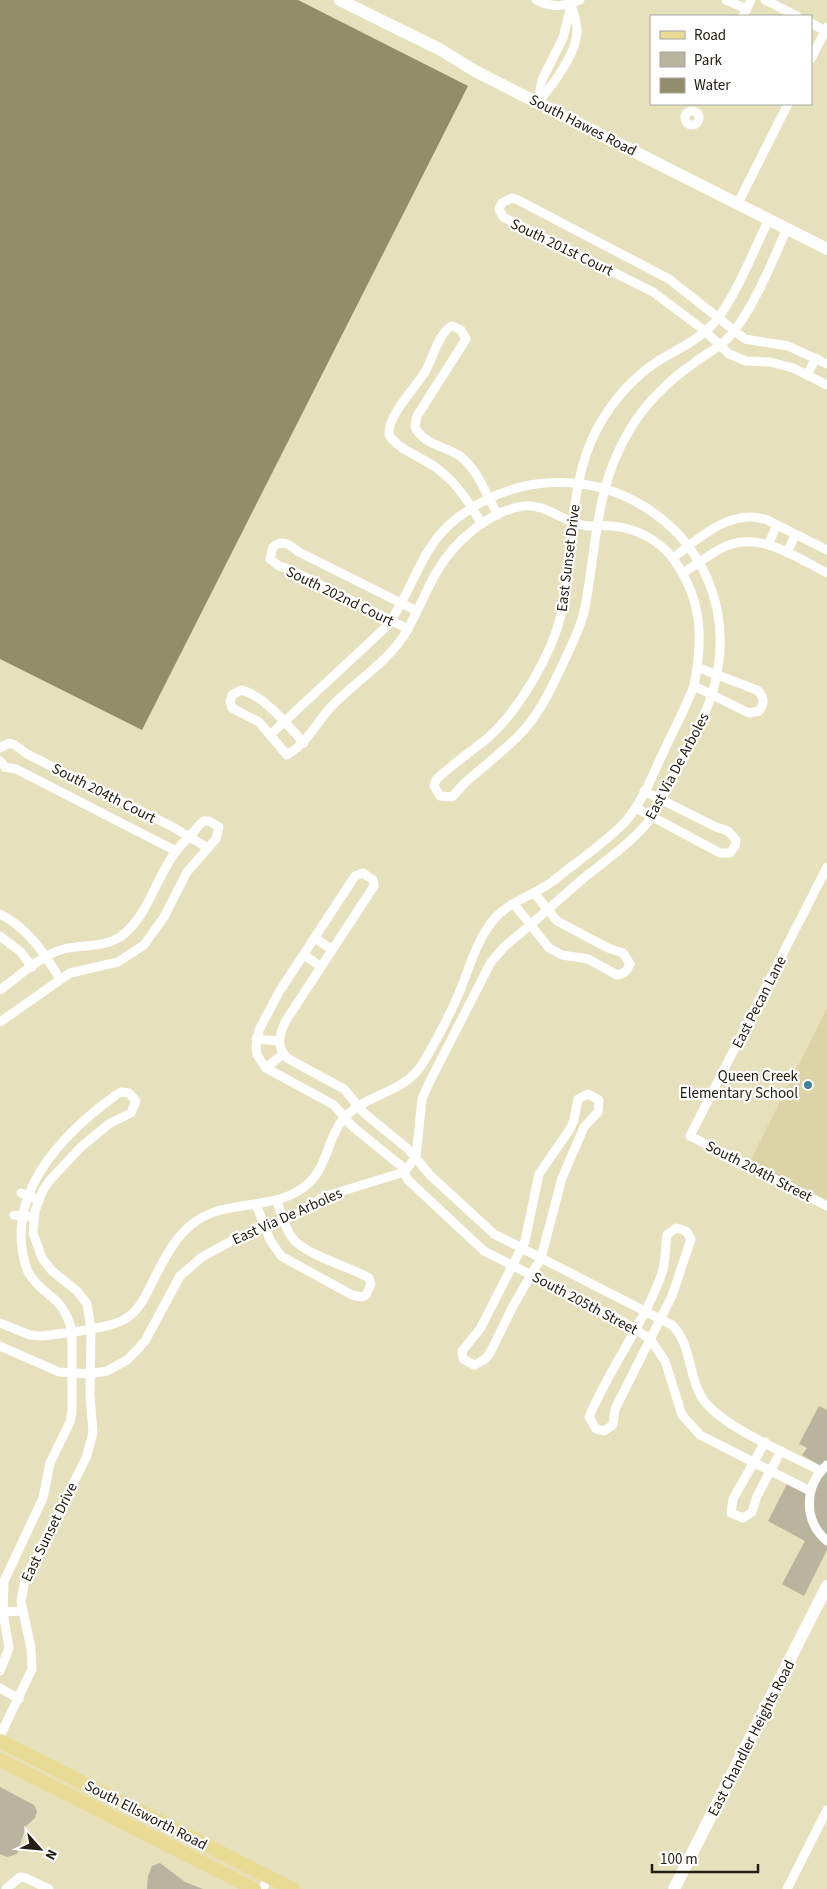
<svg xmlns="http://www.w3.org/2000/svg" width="827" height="1889" viewBox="0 0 827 1889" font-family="'Source Sans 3',sans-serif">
  <rect width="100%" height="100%" fill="#e7e0bc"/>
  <polygon fill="#dcd3a7" points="827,1008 827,1200 750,1161"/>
  <g fill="#b9b49e">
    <polygon points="819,1406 827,1410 827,1550 804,1596 782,1584 805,1541 768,1521 787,1484 805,1493 819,1465 802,1455 807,1448 799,1444"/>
    <polygon points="0,1787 34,1805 37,1811 35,1818 26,1826 17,1854 7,1857 0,1854"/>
    <polygon points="160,1863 185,1882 203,1889 147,1889 148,1876 152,1866"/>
  </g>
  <polygon fill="#948d6c" points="0,0 298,0 468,86 142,730 0,659"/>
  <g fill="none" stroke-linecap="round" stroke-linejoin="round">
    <g stroke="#fff" stroke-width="9">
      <path d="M536 0C552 8 564 7 580 0"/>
      <polyline points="726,0 747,9"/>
      <polyline points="765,0 797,16"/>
      <polyline points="743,16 751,0"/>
      <polyline points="811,23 825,31"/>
      <polyline points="811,59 827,27"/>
      <path d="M538 102C552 86 577 53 577 31 577 21 573 13 571 4"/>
      <polyline points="538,102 542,80 563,38 570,9"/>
      <circle cx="692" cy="118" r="7"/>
      <polyline points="738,203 788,104"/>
      <path d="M769 219C755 247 731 309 709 328 694 343 673 351 655 363 632 379 612 402 598 427 566 486 576 552 561 615 551 656 520 708 489 737 472 751 452 764 436 780L434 786 440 796 452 797C457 792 461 786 467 781 486 764 507 749 524 730 543 708 555 681 567 655 575 638 583 621 586 602 597 541 596 486 629 431 644 405 669 380 694 363 704 355 715 350 725 341 750 317 773 261 787 228"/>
      <polyline points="827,364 788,346 745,339 669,279 518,200 512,198 502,203 499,209 503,217 653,292 705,331 729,354 746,361 770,362 793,368 827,385"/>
      <polyline points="807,375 816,358"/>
      <path d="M482 524C470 505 458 484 439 470 425 458 399 451 389 435 387 416 415 388 425 372 432 360 440 330 452 326L461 330 466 339 417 416 415 426C420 443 447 447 460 456 479 471 486 495 498 515"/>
      <polyline points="768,545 777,525"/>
      <polyline points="787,553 795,535"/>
      <path d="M673 558C699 538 732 507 767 520L827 550"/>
      <path d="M683 573C697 564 711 553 726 546 761 531 797 558 827 573"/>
      <path d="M408 629 289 569 279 566 270 559 273 547C283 538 291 546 299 552L417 611"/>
      <path d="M694 686 749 713 759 711C765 703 765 697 757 690L699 668"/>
      <polyline points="0,748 9,743 15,745 27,754 171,826 208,848"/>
      <polyline points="0,761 5,767 16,769 176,851"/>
      <polyline points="636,808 720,853 730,853 735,846 736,840 728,831 716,827 644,791"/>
      <polyline points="827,867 690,1136 827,1206"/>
      <path d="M514 904 549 948 562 955 588 959 617 975C624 974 627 971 630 964L623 953 608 948 557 921 535 894"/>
      <path d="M0 914C29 929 44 953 60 979"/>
      <polyline points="0,936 21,952 32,967"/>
      <polyline points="315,938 331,949"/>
      <polyline points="304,955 320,966"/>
      <path d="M0 990C19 976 41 955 64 949 83 944 103 948 120 937 148 917 155 880 174 854 181 843 192 836 199 825L204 821H209L219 827 216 839 187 872 164 917 144 945 118 962 70 973 0 1022"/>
      <polyline points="256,1039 279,1041"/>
      <polyline points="266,1068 283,1054"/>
      <polygon points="588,1094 599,1100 598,1112 584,1127 562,1178 541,1258 513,1306 490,1353 484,1360 474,1365 463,1359 462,1351 480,1329 525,1241 539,1174 570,1129 574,1120 578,1099"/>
      <polyline points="21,1193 39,1200"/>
      <path d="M256 1204 270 1240 281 1256 352 1295 362 1297 366 1295 371 1284 369 1278C350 1267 309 1256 294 1240 285 1229 281 1214 277 1201"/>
      <polyline points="14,1215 34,1217"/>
      <path d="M676 1228 686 1231 691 1239 672 1296 615 1409 613 1425 604 1431 596 1429 589 1417C610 1367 644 1324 662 1273 666 1260 665 1247 667 1235Z"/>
      <path d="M0 1323 30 1335 41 1336C60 1334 113 1328 127 1318 142 1308 149 1288 157 1273 166 1256 175 1238 191 1225 225 1196 275 1214 309 1183 329 1164 328 1133 347 1115 370 1093 406 1092 423 1063 436 1041 449 1017 459 993 470 967 476 940 495 918 510 901 535 895 553 881 576 862 604 844 625 822 642 803 652 776 663 753 673 731 685 709 694 686 703 639 703 601 674 560 660 540 634 527 610 526 602 525 594 526 587 526 564 524 547 503 523 506 487 512 453 543 436 573 424 594 416 617 403 637 383 666 353 683 330 708 315 725 307 743 287 755L259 722 232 708 230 701 232 695 241 690C264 695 288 726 304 743"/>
      <path d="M0 1346 59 1372 90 1374 107 1371 127 1360 137 1350 145 1341 180 1276 202 1257 237 1238 295 1215 323 1197 404 1172 416 1157 422 1099 428 1085 491 962 505 946C532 924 558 900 585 877 606 860 630 844 648 822 659 809 665 791 673 776 688 746 707 716 715 683 752 530 580 423 456 519 420 547 413 591 387 626L270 735"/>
      <polyline points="765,1442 733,1499 731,1513 743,1518 752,1512 757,1496 781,1451"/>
      <path d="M827 1465C804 1485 803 1521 827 1541"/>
      <path d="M810 1491 700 1435 682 1415 665 1361 650 1339 624 1322 484 1251 408 1180 401 1166 352 1126 334 1105 266 1068 257 1055 256 1047 259 1030 279 992 355 876 363 873 373 880 374 886 285 1022C279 1036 276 1046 287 1058L344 1089 364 1113 408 1149 431 1176 494 1234 672 1325C691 1343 688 1374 701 1396 716 1424 790 1455 821 1471"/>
      <polyline points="0,1612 22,1611"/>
      <path d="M0 1671 9 1648 3 1612 4 1581 43 1498 50 1463 70 1422 72 1411V1331C62 1293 44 1299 28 1272 0 1197 62 1134 116 1095L121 1092 129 1093 136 1101 131 1113 110 1123 81 1147 50 1180 43 1190 35 1211 33 1233 42 1258 52 1271 77 1291 87 1304 91 1328 90 1395 93 1433 86 1458 25 1579 21 1602 31 1648 32 1669 0 1736"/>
      <polyline points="0,1688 19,1699"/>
      <polyline points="6,1889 20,1877 26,1878 49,1889"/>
      <polyline points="262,1889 269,1877"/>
      <polyline points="787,1889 827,1810"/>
    </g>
    <g stroke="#fff" stroke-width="12">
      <polyline points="340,0 441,50 475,71 827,249"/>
      <polyline points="674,1889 827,1586"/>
    </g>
    <g stroke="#e9db93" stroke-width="14">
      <polyline points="0,1741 293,1889"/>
      <polyline points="0,1760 254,1889"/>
    </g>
  </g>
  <circle fill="#438196" stroke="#fff" stroke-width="2" cx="808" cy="1085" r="5"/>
  <g text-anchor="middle" stroke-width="4.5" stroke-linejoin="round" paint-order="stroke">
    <g font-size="15" fill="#232013" stroke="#fff">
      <text transform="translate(583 125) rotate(27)" y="5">South Hawes Road</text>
      <text transform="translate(562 247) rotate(26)" y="5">South 201st Court</text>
      <text transform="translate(568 558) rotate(-83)" y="5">East Sunset Drive</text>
      <text transform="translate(340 596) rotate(26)" y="5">South 202nd Court</text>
      <text transform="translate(677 766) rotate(-62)" y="5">East Via De Arboles</text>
      <text transform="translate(104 793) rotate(27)" y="5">South 204th Court</text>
      <text transform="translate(759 1002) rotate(-63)" y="5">East Pecan Lane</text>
      <text transform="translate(759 1171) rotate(27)" y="5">South 204th Street</text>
      <text transform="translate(287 1216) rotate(-24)" y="5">East Via De Arboles</text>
      <text transform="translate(585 1303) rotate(28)" y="5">South 205th Street</text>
      <text transform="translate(49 1532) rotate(-64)" y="5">East Sunset Drive</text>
      <text transform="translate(751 1738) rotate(-63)" y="5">East Chandler Heights Road</text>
      <text transform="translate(146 1815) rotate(27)" y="5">South Ellsworth Road</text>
    </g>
    <g font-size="15" fill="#232013" stroke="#fff" text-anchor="end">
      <text x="798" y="1081">Queen Creek<tspan x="798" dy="17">Elementary School</tspan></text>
    </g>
  </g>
  <rect x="650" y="15" width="162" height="90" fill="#ffffff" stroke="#a7a6a1"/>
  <rect x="660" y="31" width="25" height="8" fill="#e9db93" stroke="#a7a6a1"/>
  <text x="694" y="40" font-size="15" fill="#232013">Road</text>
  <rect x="660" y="52" width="25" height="15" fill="#b9b49e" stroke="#a7a6a1"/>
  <text x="694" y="65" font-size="15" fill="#232013">Park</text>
  <rect x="660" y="78" width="25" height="15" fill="#948d6c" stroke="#a7a6a1"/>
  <text x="694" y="90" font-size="15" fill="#232013">Water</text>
  <g transform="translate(40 1849) rotate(117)" stroke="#ffffff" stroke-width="4" paint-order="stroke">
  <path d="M0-4L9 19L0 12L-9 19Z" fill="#232013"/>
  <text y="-8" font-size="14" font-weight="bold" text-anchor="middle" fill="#232013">N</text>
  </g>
  <path d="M652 1864v8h106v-8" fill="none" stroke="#232013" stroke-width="2.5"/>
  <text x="660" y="1864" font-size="15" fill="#232013" stroke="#ffffff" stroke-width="4" paint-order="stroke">100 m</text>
</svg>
